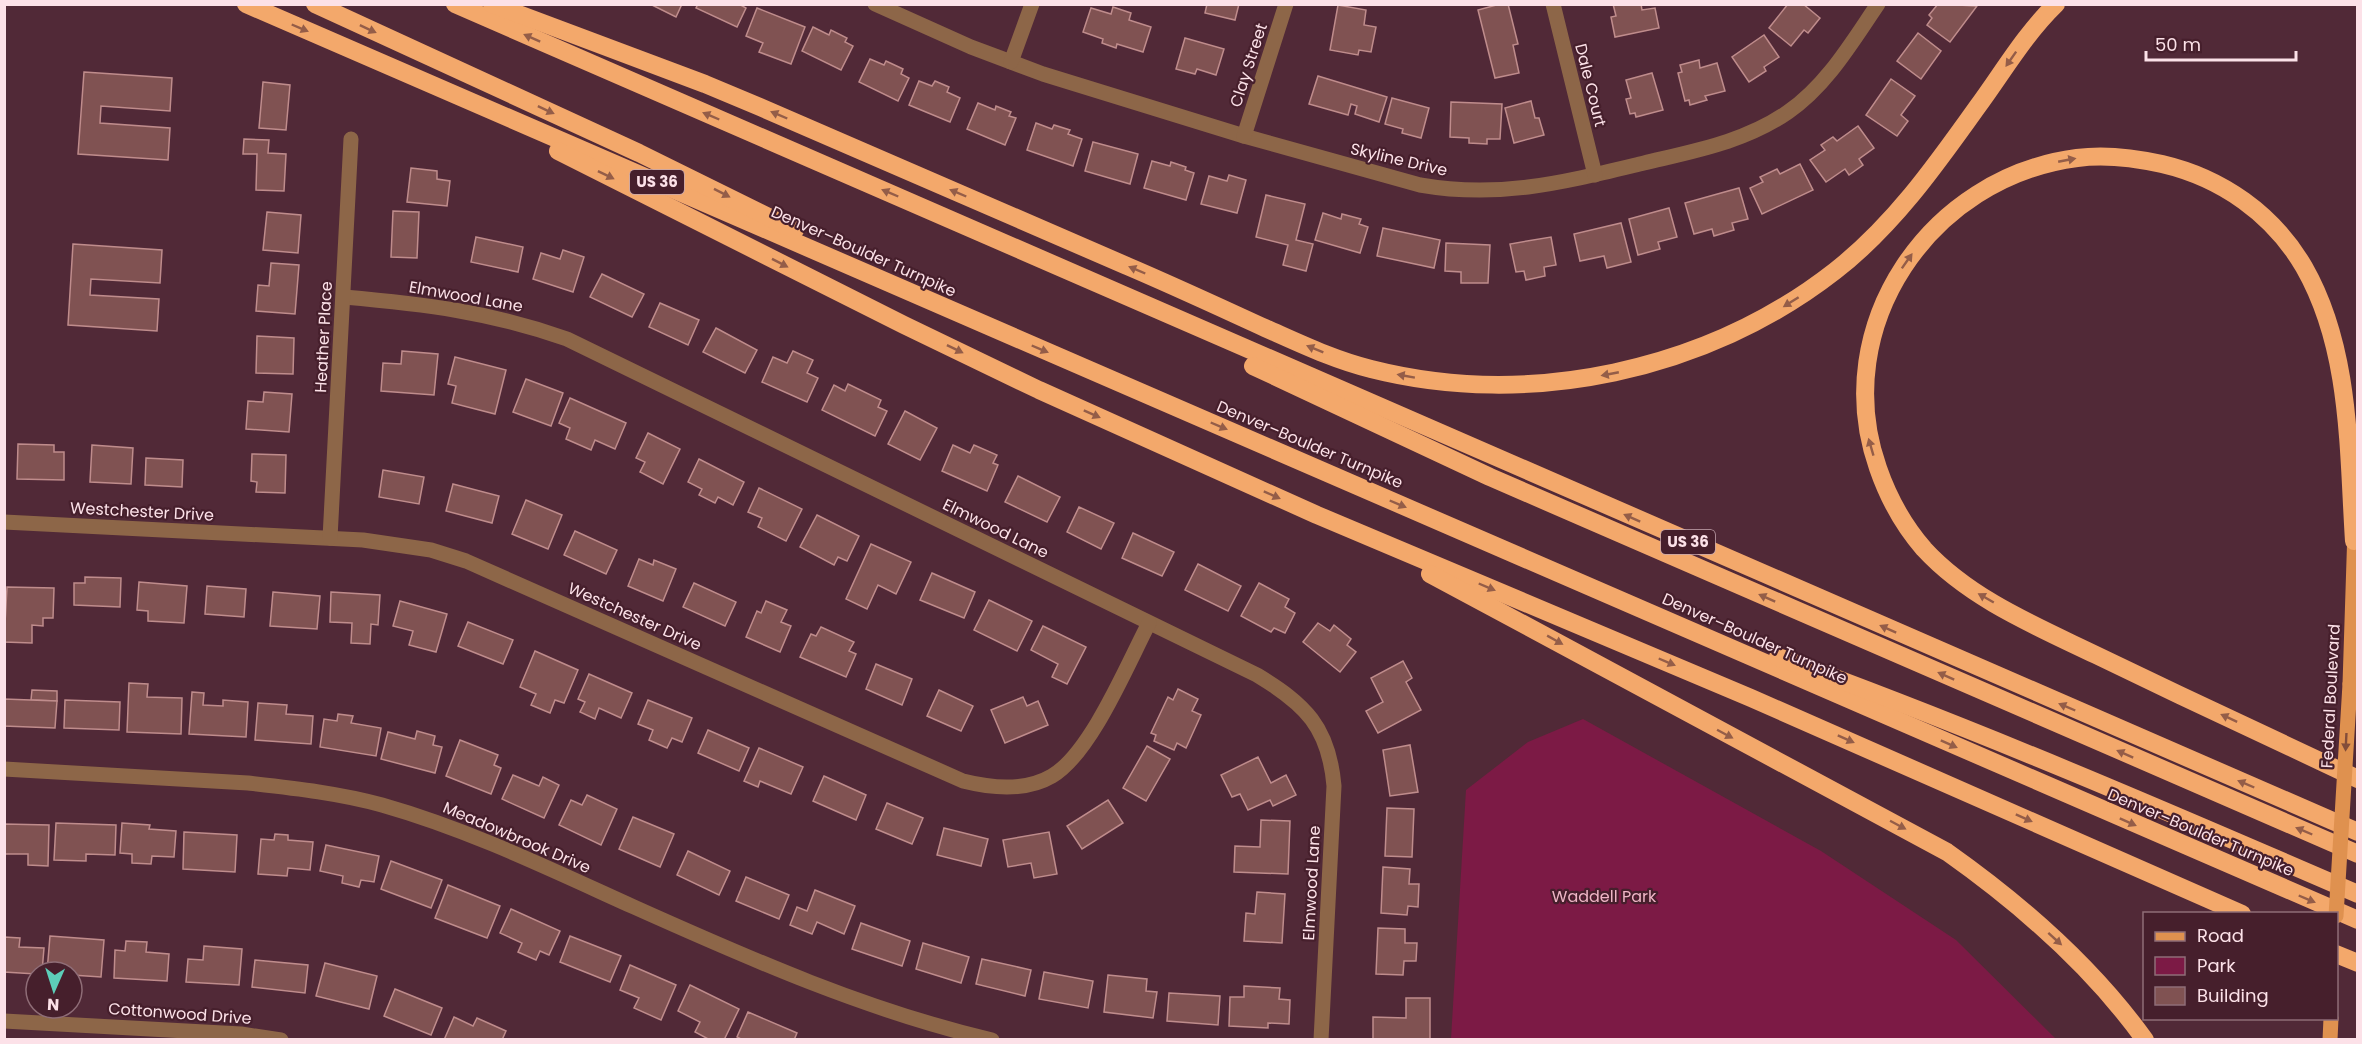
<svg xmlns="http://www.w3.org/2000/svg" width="2362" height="1044" viewBox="0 0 2362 1044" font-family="Poppins,sans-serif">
  <rect width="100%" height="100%" fill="#512937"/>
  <polygon fill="#7c1a45" points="1583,719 1821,851 1956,940 2056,1039 1451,1039 1466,790 1528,742"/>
  <g fill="#805252" stroke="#bf8c8c" stroke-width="1.5">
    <polygon points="650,4 682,4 676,17"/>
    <polygon points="698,4 739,4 746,8 737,27 696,8"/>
    <polygon points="1207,4 1239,4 1235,20 1205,13"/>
    <polygon points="1500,4 1508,4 1518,44 1513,45 1519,73 1495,78 1478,10"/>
    <polygon points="1613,4 1641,4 1642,10 1655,8 1659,28 1615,37 1611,17 1616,16"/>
    <polygon points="1788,4 1803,4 1820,18 1808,33 1804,30 1791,46 1769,28"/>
    <polygon points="1938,4 1977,6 1950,42 1927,25 1932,18 1929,15"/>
    <polygon points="1338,5 1366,10 1364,25 1376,27 1371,52 1359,50 1358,55 1330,50"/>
    <polygon points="1113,7 1131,13 1129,20 1151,27 1143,52 1117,44 1116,48 1102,43 1103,39 1083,32 1091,8 1111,14"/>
    <polygon points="757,8 805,27 791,64 759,52 763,43 746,36"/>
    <polygon points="813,27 829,35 831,30 847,38 845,42 853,46 841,70 802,51"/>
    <polygon points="1918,33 1941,51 1921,79 1897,61"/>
    <polygon points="1764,35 1779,57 1764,67 1766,71 1749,82 1732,57"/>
    <polygon points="1185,38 1224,49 1216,75 1197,69 1195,74 1176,69"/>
    <polygon points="870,59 884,65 886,61 903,69 901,74 909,78 898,101 859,82"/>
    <polygon points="1699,60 1700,68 1717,63 1725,91 1705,96 1707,100 1690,105 1689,100 1685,101 1678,73 1682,72 1680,65"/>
    <polygon points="84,72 172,78 170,111 101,106 100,123 170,128 168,160 78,154"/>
    <polygon points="1652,73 1663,110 1636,117 1635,113 1630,114 1626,99 1631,98 1626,80"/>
    <polygon points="1318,76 1387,97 1379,122 1355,114 1357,106 1351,104 1348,115 1309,104"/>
    <polygon points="1891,79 1915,96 1901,115 1908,121 1897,136 1866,115"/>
    <polygon points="919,81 932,86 935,81 949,87 947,92 960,98 950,122 909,105"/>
    <polygon points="263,82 290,85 286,130 259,128"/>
    <polygon points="1392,98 1429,108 1421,138 1402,133 1403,129 1385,124"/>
    <polygon points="1531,101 1535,118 1539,118 1544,135 1514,143 1505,108"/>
    <polygon points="1451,102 1502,104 1500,139 1487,139 1487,144 1469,143 1469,138 1450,137"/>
    <polygon points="978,103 995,110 996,106 1011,112 1009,116 1016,118 1005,145 967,129"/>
    <polygon points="1036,123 1052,129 1054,125 1070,130 1068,134 1082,139 1073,166 1027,150"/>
    <polygon points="1858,126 1874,148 1859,159 1863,165 1849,175 1845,169 1826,182 1810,160 1825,150 1821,145 1833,137 1837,141"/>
    <polygon points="244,139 269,140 268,153 286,154 284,191 256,190 257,154 243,154"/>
    <polygon points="1093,142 1138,154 1130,184 1085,171"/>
    <polygon points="1152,161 1170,166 1171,162 1186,167 1185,170 1194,173 1186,200 1144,188"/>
    <polygon points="1800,164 1813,190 1762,214 1750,188 1763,182 1760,177 1777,169 1780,174"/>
    <polygon points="411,168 437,171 437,179 450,181 447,206 407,202"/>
    <polygon points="1229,175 1246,180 1237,213 1201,204 1209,176 1227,181"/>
    <polygon points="1739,188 1748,219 1732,223 1734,230 1714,236 1712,229 1694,234 1685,203"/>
    <polygon points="1266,195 1305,204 1296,240 1313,244 1306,271 1283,265 1288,245 1256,237"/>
    <polygon points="1669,208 1677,237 1658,242 1660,249 1638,255 1629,219"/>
    <polygon points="393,211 419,212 417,258 391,257"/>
    <polygon points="267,212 301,215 298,253 263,250"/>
    <polygon points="1323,213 1341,219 1342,214 1361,219 1359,224 1368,227 1360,253 1315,240"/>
    <polygon points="1621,223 1631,262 1607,268 1604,256 1580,261 1574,234"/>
    <polygon points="1383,228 1440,240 1434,268 1377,256"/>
    <polygon points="476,237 523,247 518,272 471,262"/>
    <polygon points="1551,237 1556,265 1544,267 1545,276 1526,280 1524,271 1516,272 1510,244"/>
    <polygon points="1446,243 1490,245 1488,283 1461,283 1461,272 1445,271"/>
    <polygon points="73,244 162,250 160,283 91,279 90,295 159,299 157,331 68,325"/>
    <polygon points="563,250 584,257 573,292 533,279 541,253 560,259"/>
    <polygon points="271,263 299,265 295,314 256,311 258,285 269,286"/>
    <polygon points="602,274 644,294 632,317 590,297"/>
    <polygon points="660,303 699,320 688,345 649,327"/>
    <polygon points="716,328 757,350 745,373 703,352"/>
    <polygon points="257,336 294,338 293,374 256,373"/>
    <polygon points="402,351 438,354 434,395 381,391 383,363 401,364"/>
    <polygon points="793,351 813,360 807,373 818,378 807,402 762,382 773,357 787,363"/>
    <polygon points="455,357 506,370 495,414 452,403 456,386 448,384"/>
    <polygon points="526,379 563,393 551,426 513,412"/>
    <polygon points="848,384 881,400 878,407 887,411 875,436 822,410 834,385 845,391"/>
    <polygon points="264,392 292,394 289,432 246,429 248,401 263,402"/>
    <polygon points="570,398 626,423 615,449 595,440 591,450 566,439 570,428 559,423"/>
    <polygon points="905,411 937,428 920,460 888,444"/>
    <polygon points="648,433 680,449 663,484 640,472 645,462 636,458"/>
    <polygon points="18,444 54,445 54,452 64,452 64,480 17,479"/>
    <polygon points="92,445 133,448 131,484 90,482"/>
    <polygon points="953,445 970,453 974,445 997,455 993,463 998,465 987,491 942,471"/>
    <polygon points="252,454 286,455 285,493 256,492 257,482 251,481"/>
    <polygon points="146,458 183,460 182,487 145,485"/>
    <polygon points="699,459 744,482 733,505 718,497 715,503 699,495 702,489 688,482"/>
    <polygon points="383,470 424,477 419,504 379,497"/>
    <polygon points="1018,476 1060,497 1047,522 1005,502"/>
    <polygon points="453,484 499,496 492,523 446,511"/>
    <polygon points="759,488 802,509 786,541 758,527 762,518 748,512"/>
    <polygon points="526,500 562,515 548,549 512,534"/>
    <polygon points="1079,507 1114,523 1101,549 1067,532"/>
    <polygon points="817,515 859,536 847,561 838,557 834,565 800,547"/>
    <polygon points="575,531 617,550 606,574 564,555"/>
    <polygon points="1133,533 1174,552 1162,576 1122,558"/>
    <polygon points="871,544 911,562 896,594 878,585 867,609 846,599"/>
    <polygon points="639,559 653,565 654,560 676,569 663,601 628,586"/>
    <polygon points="1198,564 1241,586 1228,611 1185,590"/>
    <polygon points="932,573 975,592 964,618 920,600"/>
    <polygon points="85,577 121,578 120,607 74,605 74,583 85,583"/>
    <polygon points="139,582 187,586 184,623 148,621 148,611 137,610"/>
    <polygon points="694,583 736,602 725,626 683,607"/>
    <polygon points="1259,583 1289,599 1285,607 1295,613 1285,633 1274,628 1271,632 1241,616"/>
    <polygon points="207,586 246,589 244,617 205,614"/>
    <polygon points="7,587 54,588 53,618 43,618 43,626 32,625 32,643 4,642"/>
    <polygon points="273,592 320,596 317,629 270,626"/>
    <polygon points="331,592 380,595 378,625 371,624 370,644 351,643 352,623 330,622"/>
    <polygon points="989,600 1032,621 1017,651 974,630"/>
    <polygon points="400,601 447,614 436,652 409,645 413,631 393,626"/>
    <polygon points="766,601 787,610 781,622 791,626 780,652 746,637 757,611 761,613"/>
    <polygon points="468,622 513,640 503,664 458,646"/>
    <polygon points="1318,623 1330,631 1334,625 1351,639 1347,645 1356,652 1340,672 1303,642"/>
    <polygon points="1043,626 1086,647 1067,684 1052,677 1058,664 1031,650"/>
    <polygon points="821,627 854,642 849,651 856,654 846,677 800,657 811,634 816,636"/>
    <polygon points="535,651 578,670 564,703 555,700 550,713 531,705 536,694 520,687"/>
    <polygon points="1403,661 1412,678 1406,682 1421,710 1378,733 1366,711 1383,702 1371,678"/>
    <polygon points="876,664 912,679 902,705 866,689"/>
    <polygon points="589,674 632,693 621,718 599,708 595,719 580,712 585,702 578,699"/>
    <polygon points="129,683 148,684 147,697 182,698 181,734 127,732"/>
    <polygon points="1178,689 1198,699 1192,711 1201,715 1186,748 1177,743 1174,750 1154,741 1156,735 1151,733 1168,697 1173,700"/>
    <polygon points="32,690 57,691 57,701 31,700"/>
    <polygon points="939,690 973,706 961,731 927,716"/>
    <polygon points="192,692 204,693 203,705 223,706 223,700 248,702 246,737 189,734"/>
    <polygon points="1023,697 1027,706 1038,701 1048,725 1005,743 991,710"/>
    <polygon points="4,699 57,701 55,728 4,726"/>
    <polygon points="65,700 120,702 119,730 64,728"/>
    <polygon points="648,700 692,718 682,742 672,738 667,748 649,740 653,730 638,724"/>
    <polygon points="258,703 287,705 286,714 313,716 311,744 255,740"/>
    <polygon points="338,714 353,716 351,723 381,728 376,756 320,747 324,719 337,721"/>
    <polygon points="708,730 749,748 739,771 698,753"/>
    <polygon points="417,731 435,736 433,745 442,747 435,773 381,759 388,732 415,739"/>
    <polygon points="460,740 498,755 494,765 501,768 491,794 446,776"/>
    <polygon points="1410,745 1418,792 1390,796 1383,750"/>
    <polygon points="1147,746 1170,759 1146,801 1123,788"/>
    <polygon points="759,748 803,767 791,794 760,781 758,787 744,781"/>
    <polygon points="1258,757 1271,783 1286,775 1296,795 1273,806 1270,800 1248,810 1240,794 1232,797 1221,775"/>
    <polygon points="513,775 539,786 543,777 559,785 544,818 502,799"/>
    <polygon points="824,776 866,795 856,820 813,801"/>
    <polygon points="587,795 617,809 601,845 559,825 571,800 582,805"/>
    <polygon points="1108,800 1123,823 1082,849 1067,826"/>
    <polygon points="887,803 923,818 912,844 876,829"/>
    <polygon points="1387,808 1414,809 1412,857 1385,856"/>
    <polygon points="633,817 674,834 660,867 619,849"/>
    <polygon points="1261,820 1290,821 1288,874 1234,872 1235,846 1260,847"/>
    <polygon points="56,823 116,825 115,855 86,854 86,861 54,860"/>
    <polygon points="122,823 150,825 149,829 176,831 174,857 152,856 151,864 132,863 132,854 120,853"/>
    <polygon points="4,824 49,825 48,866 28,865 28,854 4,854"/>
    <polygon points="944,828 988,839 981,866 937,855"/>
    <polygon points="184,832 237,835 235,872 183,869"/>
    <polygon points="1049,832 1057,874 1034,878 1031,863 1008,867 1003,840"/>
    <polygon points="275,834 288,835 288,840 313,842 310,870 288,868 287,876 258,874 261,839 274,840"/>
    <polygon points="326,845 379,856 374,882 361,880 359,887 342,883 343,876 320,871"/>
    <polygon points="688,851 730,871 719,895 677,875"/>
    <polygon points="391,861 442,880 431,908 381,889"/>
    <polygon points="1383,867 1410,869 1409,884 1419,884 1418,907 1408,906 1407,915 1381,913"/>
    <polygon points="746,877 789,895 779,919 736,901"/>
    <polygon points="448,885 500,906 487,938 435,918"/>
    <polygon points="815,890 855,906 844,934 817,922 812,934 790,925 797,907 807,911"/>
    <polygon points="1257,892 1285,894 1282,943 1244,941 1246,913 1255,914"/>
    <polygon points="511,909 560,931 549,955 540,951 536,960 518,952 522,943 500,933"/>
    <polygon points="861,923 910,941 902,966 852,949"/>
    <polygon points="1378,928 1405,929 1405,943 1417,943 1416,961 1404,961 1403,975 1376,974"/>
    <polygon points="50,936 104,940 101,977 72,975 72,972 47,972"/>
    <polygon points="570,936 621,956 610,982 560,962"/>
    <polygon points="4,937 20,938 19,947 44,948 42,972 36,972 36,974 4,972"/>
    <polygon points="126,941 147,942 146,952 169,954 167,981 114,978 115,950 125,951"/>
    <polygon points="923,943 969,957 961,983 916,969"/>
    <polygon points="204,946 242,949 239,985 186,982 188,959 203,960"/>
    <polygon points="982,959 1031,970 1025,996 976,984"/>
    <polygon points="255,960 308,965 305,993 252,987"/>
    <polygon points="325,963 377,976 369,1009 316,996"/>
    <polygon points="630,965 676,985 661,1020 634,1008 639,998 620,990"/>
    <polygon points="1044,972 1093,981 1088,1008 1039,999"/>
    <polygon points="1108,975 1147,979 1146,991 1157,992 1153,1018 1104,1012"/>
    <polygon points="690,985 739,1009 724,1040 710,1040 695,1032 700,1022 678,1011"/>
    <polygon points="1244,986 1280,988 1279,999 1290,1000 1289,1024 1268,1023 1268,1028 1229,1026 1230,997 1244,997"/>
    <polygon points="395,989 442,1008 431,1035 384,1016"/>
    <polygon points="1169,993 1220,996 1218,1025 1167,1021"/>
    <polygon points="1406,998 1430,998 1430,1040 1373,1040 1373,1017 1406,1018"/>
    <polygon points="748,1012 797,1033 794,1040 743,1040 737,1037"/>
    <polygon points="454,1017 473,1026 477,1018 506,1031 502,1040 444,1040"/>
  </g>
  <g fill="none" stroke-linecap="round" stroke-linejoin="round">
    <g stroke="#8d6648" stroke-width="15">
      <path d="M875 4 971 47 1043 74 1244 136 1420 185C1501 199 1565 182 1644 163 1694 151 1745 142 1788 112 1827 85 1852 42 1878 4"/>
      <polyline points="1553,4 1595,175"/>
      <polyline points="1011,62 1032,4"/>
      <polyline points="1244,136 1286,4"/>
      <path d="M344 297C424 304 491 312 567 339L1257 675C1305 704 1329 727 1334 786L1321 1040"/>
      <path d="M4 522 363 540 431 550 466 561 963 781C991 788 1025 792 1052 776 1091 753 1127 665 1149 623"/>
      <polyline points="330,538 351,139"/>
      <path d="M4 769 248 783C292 788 339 793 382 805 470 830 552 870 634 907 750 959 868 1011 992 1040"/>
      <polyline points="4,1021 241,1034 281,1040"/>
    </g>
    <g stroke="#df914f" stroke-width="15">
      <polyline points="2350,684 2355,529"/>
      <polyline points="2330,1040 2331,1018"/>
    </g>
    <g stroke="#f3a86b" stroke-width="18">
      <polyline points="246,4 2358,920"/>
      <polyline points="315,4 639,153 795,230"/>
      <polyline points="455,4 2358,832"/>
      <path d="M492 4 705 84 760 107C883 160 1005 213 1127 266 1174 286 1219 307 1265 328 1299 343 1334 360 1371 369 1529 409 1707 371 1835 271 1893 226 1936 165 1978 106 2003 72 2025 34 2056 4"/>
      <polyline points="558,151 904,325 1039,390 1317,515 1751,698 2242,914"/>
      <polyline points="1253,366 1490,477 2358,854"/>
      <path d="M2354 541C2348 449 2351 349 2304 267 2273 214 2222 178 2162 164 2135 158 2105 154 2077 158 1930 177 1828 326 1878 468 1888 497 1904 526 1924 549 1970 599 2036 626 2096 655 2183 697 2270 738 2358 779"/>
      <path d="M1430 574 1947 852C2022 905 2091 965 2145 1040"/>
      <path d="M1778 657C1974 728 2166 811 2358 894"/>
      <polyline points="2336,954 2358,963"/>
    </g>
    <polyline stroke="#df914f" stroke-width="15" points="2336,916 2350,684"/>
  </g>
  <defs><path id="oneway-solid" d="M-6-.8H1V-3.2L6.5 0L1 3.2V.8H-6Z" transform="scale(1.5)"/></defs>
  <g fill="#945d48">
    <use href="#oneway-solid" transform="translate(300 28) rotate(23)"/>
    <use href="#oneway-solid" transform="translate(368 29) rotate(25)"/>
    <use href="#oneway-solid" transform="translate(532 38) rotate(-156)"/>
    <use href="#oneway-solid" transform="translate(2011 59) rotate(125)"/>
    <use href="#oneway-solid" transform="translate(546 110) rotate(25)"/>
    <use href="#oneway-solid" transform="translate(779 115) rotate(-157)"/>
    <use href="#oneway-solid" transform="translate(711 116) rotate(-157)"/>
    <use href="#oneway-solid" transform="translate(2067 160) rotate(-11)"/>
    <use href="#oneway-solid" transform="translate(606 175) rotate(26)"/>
    <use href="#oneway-solid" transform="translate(722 193) rotate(27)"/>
    <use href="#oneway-solid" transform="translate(890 193) rotate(-157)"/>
    <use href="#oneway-solid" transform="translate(958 193) rotate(-157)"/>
    <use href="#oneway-solid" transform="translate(1907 261) rotate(-55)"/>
    <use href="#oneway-solid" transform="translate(780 263) rotate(27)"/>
    <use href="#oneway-solid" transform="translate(1137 270) rotate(-157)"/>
    <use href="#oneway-solid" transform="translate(1791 302) rotate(148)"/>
    <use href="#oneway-solid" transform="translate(955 349) rotate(26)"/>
    <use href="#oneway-solid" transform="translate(1040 349) rotate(23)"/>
    <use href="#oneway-solid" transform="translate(1315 349) rotate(-158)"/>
    <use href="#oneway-solid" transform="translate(1610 374) rotate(169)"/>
    <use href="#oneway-solid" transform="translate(1406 376) rotate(-170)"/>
    <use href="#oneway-solid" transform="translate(1092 414) rotate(24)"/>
    <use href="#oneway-solid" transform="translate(1219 426) rotate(23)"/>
    <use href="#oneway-solid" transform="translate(1871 447) rotate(-106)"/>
    <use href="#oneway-solid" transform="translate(1272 495) rotate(24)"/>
    <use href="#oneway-solid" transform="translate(1398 504) rotate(23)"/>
    <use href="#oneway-solid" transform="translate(1632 518) rotate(-156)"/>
    <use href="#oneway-solid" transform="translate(1487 587) rotate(23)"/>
    <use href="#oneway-solid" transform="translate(1767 598) rotate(-156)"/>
    <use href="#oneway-solid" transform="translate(1986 598) rotate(-150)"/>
    <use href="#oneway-solid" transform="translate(1888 629) rotate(-156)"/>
    <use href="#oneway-solid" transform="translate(1555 640) rotate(29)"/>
    <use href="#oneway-solid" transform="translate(1667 662) rotate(23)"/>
    <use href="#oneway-solid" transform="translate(1946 676) rotate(-156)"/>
    <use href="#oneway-solid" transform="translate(2067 707) rotate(-157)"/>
    <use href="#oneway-solid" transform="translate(2229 718) rotate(-155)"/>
    <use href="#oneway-solid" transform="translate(1725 734) rotate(28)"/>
    <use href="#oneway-solid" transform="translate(1846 739) rotate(24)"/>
    <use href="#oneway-solid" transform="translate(1949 744) rotate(24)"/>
    <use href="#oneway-solid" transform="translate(2125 754) rotate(-156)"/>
    <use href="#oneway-solid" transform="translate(2246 784) rotate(-157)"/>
    <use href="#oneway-solid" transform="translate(2024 818) rotate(24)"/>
    <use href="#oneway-solid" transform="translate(2128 822) rotate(24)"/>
    <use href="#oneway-solid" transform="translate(1898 825) rotate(28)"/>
    <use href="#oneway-solid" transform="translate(2304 831) rotate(-157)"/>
    <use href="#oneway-solid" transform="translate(2307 899) rotate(23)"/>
    <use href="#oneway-solid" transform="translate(2055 939) rotate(42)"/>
  </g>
  <use fill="#834d3a" href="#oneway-solid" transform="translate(2346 742) rotate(93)"/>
  <g text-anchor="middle" stroke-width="4.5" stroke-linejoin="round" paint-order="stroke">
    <g fill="#461f2c" stroke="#c5a7b0" stroke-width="1.5">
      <rect x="630" y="170" width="54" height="24" rx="4.5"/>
      <rect x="1661" y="530" width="54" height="24" rx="4.5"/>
    </g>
    <g font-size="15" font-weight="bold" fill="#fce1e8">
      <text x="657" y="187">US 36</text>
      <text x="1688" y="547">US 36</text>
    </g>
    <g font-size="16" fill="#fce1e8" stroke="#461f2c">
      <text transform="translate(1248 65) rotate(-72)" y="6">Clay Street</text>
      <text transform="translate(1591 85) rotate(76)" y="6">Dale Court</text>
      <text transform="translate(1399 159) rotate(13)" y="6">Skyline Drive</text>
      <text transform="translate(864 251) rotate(24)" y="6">Denver–Boulder Turnpike</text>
      <text transform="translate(466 296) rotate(10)" y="6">Elmwood Lane</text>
      <text transform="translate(323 337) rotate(-87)" y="6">Heather Place</text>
      <text transform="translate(1310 444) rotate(23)" y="6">Denver–Boulder Turnpike</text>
      <text transform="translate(142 511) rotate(3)" y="6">Westchester Drive</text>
      <text transform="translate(996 528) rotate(26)" y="6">Elmwood Lane</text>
      <text transform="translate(635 616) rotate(24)" y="6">Westchester Drive</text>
      <text transform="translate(1755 638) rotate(24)" y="6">Denver–Boulder Turnpike</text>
      <text transform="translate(2330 696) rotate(-87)" y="6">Federal Boulevard</text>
      <text transform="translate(2201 832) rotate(23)" y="6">Denver–Boulder Turnpike</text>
      <text transform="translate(517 837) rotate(23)" y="6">Meadowbrook Drive</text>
      <text transform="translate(1311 883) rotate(-87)" y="6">Elmwood Lane</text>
      <text transform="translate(180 1013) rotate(4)" y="6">Cottonwood Drive</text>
    </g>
    <g font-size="16" fill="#efb5c6" stroke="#461f2c">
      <text x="1604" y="902">Waddell Park</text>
    </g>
  </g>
  <rect width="2362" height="1044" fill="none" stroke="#fce1e8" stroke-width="12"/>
  <rect x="2143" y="912" width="195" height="108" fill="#461f2c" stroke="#8f6d77" stroke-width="1.5"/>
  <rect x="2155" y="932" width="30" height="9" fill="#df914f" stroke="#8f6d77" stroke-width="1.5"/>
  <text x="2197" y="942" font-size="18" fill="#fce1e8">Road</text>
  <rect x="2155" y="957" width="30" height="18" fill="#7c1a45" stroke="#8f6d77" stroke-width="1.5"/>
  <text x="2197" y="972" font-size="18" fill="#fce1e8">Park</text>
  <rect x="2155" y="987" width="30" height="18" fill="#805252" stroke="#8f6d77" stroke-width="1.5"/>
  <text x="2197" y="1002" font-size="18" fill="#fce1e8">Building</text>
  <g transform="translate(54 990) rotate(183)"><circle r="28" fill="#461f2c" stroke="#8f6d77" stroke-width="1.5"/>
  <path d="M0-4.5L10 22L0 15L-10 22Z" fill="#5dceb9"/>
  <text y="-9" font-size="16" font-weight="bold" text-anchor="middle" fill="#fce1e8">N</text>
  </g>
  <path d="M2146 51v9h150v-9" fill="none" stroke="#fce1e8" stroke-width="3"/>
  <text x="2155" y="51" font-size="18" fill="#fce1e8" stroke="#461f2c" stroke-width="4.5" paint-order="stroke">50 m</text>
</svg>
